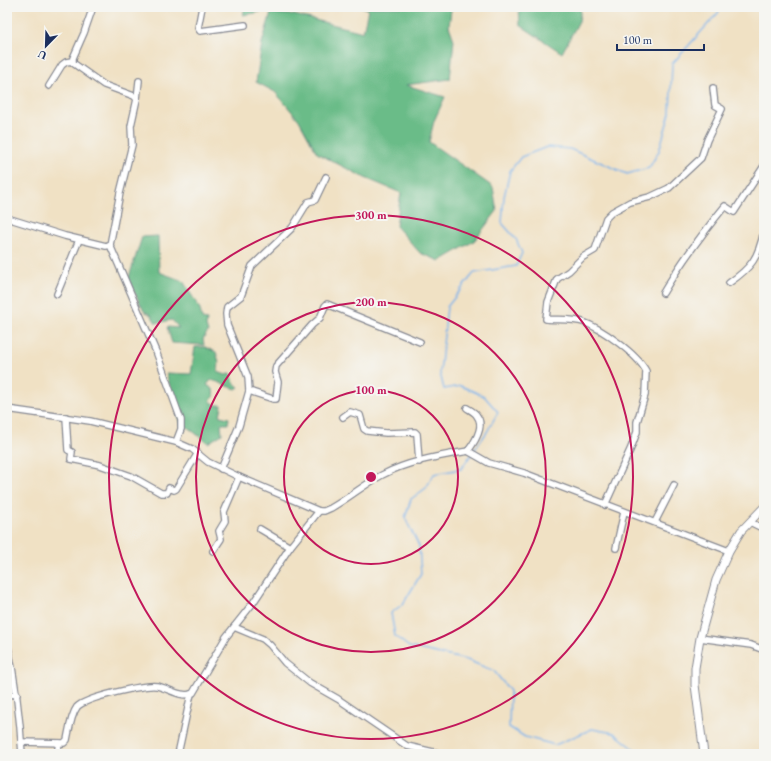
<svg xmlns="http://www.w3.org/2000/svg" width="771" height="761" viewBox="0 0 771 761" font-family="'EB Garamond',serif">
  <rect width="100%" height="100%" fill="#f6f6f2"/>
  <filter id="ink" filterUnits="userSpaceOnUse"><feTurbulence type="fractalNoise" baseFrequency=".025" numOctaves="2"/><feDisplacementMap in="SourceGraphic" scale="8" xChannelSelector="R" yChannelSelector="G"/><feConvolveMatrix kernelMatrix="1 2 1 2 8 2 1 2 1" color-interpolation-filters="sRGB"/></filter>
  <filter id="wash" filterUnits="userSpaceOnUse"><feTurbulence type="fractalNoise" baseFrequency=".012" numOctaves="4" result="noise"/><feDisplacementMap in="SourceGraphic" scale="16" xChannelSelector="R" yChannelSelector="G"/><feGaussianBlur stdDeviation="0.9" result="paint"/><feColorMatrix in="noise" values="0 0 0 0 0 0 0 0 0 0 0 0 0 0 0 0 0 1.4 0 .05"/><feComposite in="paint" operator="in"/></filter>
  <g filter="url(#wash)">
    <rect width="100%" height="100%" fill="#f0e1c4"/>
    <g fill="#6abc88" stroke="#427673">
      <polygon points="245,7 276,7 256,13 243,15"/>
      <polygon points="362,7 453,7 451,10 449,26 454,40 450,79 406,85 445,97 434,121 429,142 493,187 497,211 474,241 440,261 420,253 396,226 401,193 365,178 317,153 299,120 275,92 256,82 262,43 271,13 295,15 363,32 368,9"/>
      <polygon points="519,7 581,7 579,21 562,53 520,25"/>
      <polygon points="158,236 159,272 183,281 200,309 202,319 207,320 206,326 208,332 203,339 204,345 172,343 167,327 179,328 172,320 156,323 151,315 144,311 128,280 142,237"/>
      <path d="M195 347H205L216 352 219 362 218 372 226 375 231 373 234 383 239 387 236 389C226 386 220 382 211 380L207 385 213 389 214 396 210 401 216 405H222L220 416 229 418 228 424H221L222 434 208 443 186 426 183 431 166 373 191 374Z"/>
    </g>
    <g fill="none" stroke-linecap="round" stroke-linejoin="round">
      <polyline stroke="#7ab2ea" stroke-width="1.5" points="638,754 637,751 614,733 592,729 555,745 525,737 509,727 510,691 494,671 467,660 409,647 395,636 391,613 403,604 421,574 419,546 405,518 411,499 426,488 434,474 461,469 487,432 498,412 484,396 461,386 444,389 440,373 447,307 474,273 516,266 522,253 516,239 502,223 504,197 510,171 521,157 547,147 570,149 627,174 649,168 659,151 670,113 672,64 718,13 721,7"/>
    </g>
  </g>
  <g filter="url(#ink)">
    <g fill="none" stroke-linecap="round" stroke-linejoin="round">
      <defs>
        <g id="street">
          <polyline points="93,7 84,33 73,58 73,63 104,85 134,96 137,99 131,126 132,145 120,193 110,245 157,354 181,420 181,429 176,442"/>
          <polyline points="202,7 198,28 200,31 245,25"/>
          <polyline points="49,86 62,65 66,62 72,61"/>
          <polyline points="137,99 139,81"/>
          <polyline points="7,218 65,236 106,246 110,245"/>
          <path d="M729 283C752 267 758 258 764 231"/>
          <path d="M663 293C681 262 702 234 725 206L734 212 764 166"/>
          <polyline points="57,294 79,240"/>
          <polyline points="249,391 273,399 276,399 278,382 275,372 276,366 312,325 320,318 325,306 327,304 420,342"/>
          <path d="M467 408C470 410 475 412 477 416 485 426 474 443 468 451"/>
          <path d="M7 409 90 421 176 442 192 449 208 462 239 477 319 511H324L331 508C349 498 365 484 382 475 408 461 440 456 468 451L489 463 524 473 729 551"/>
          <polyline points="66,417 68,450 72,452 71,459 100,465 131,476 161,493 167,493 169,488 174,490 176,489 198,453"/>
          <polyline points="343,417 350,412 360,415 364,429 367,431 386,433 415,432 417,434 419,462"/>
          <polyline points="221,469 239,426 249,391 248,377 227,325 226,314 227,307 241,296 252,266 292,228 308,202 315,200 326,177"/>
          <path d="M605 505 631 448 637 432V422L645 395 646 371C637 354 601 328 583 322 574 319 556 320 546 319L548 302 557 279 569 271 583 257 595 250 606 218 612 212 630 202 650 197 669 188 701 158 707 140 722 109 715 105 713 88"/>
          <polyline points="655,522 674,485"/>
          <polyline points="750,522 764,529"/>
          <polyline points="260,529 290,547"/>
          <polyline points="616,548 624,512"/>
          <polyline points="213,551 221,539 219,531 225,521 224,512 239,477"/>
          <polyline points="234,627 263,639 270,645 285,663 310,683 338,699 407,746 442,754"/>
          <polyline points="700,638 751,645 764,650"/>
          <path d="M7 642C15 679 20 716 22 754"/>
          <polyline points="7,695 17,694"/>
          <path d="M21 742 64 743 67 740C69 730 71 715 77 707 85 698 145 684 157 686 168 688 183 699 193 693L226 637 253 603 290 547 319 511"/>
          <polyline points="57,754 59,743"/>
          <polyline points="178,754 191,694"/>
        </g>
        <polyline id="secondary" points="704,754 695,685 695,668 700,638 716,580 729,551 741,531 764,507"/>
      </defs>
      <use href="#street" stroke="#868891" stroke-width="8"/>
      <use href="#secondary" stroke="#868891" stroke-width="9"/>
      <use href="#street" stroke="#fff" stroke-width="5.5"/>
      <use href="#secondary" stroke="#fff" stroke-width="7"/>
    </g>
  </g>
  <g fill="none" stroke="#c2185b" stroke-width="2">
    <circle cx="371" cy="477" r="87"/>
    <circle cx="371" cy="477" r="175"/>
    <circle cx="371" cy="477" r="262"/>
  </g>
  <circle cx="371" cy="477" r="6" fill="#c2185b" stroke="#f6f6f2" stroke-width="2"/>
  <g font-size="12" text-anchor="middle" font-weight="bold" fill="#c2185b" stroke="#f6f6f2" stroke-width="4" stroke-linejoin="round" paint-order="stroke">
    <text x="371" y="219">300 m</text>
    <text x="371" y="306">200 m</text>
    <text x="371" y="394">100 m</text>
  </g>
  <rect width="771" height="761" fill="none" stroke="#f6f6f2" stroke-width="24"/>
  <g transform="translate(46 46) rotate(203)" stroke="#f6f6f2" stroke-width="3" paint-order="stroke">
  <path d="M0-3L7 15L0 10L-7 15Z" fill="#1b2f5e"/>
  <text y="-6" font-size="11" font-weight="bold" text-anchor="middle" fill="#1b2f5e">U</text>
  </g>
  <path d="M617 44v6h87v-6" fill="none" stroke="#1b2f5e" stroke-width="2"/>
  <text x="623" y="44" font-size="12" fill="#1b2f5e" stroke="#f6f6f2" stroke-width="3" paint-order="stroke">100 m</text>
</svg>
